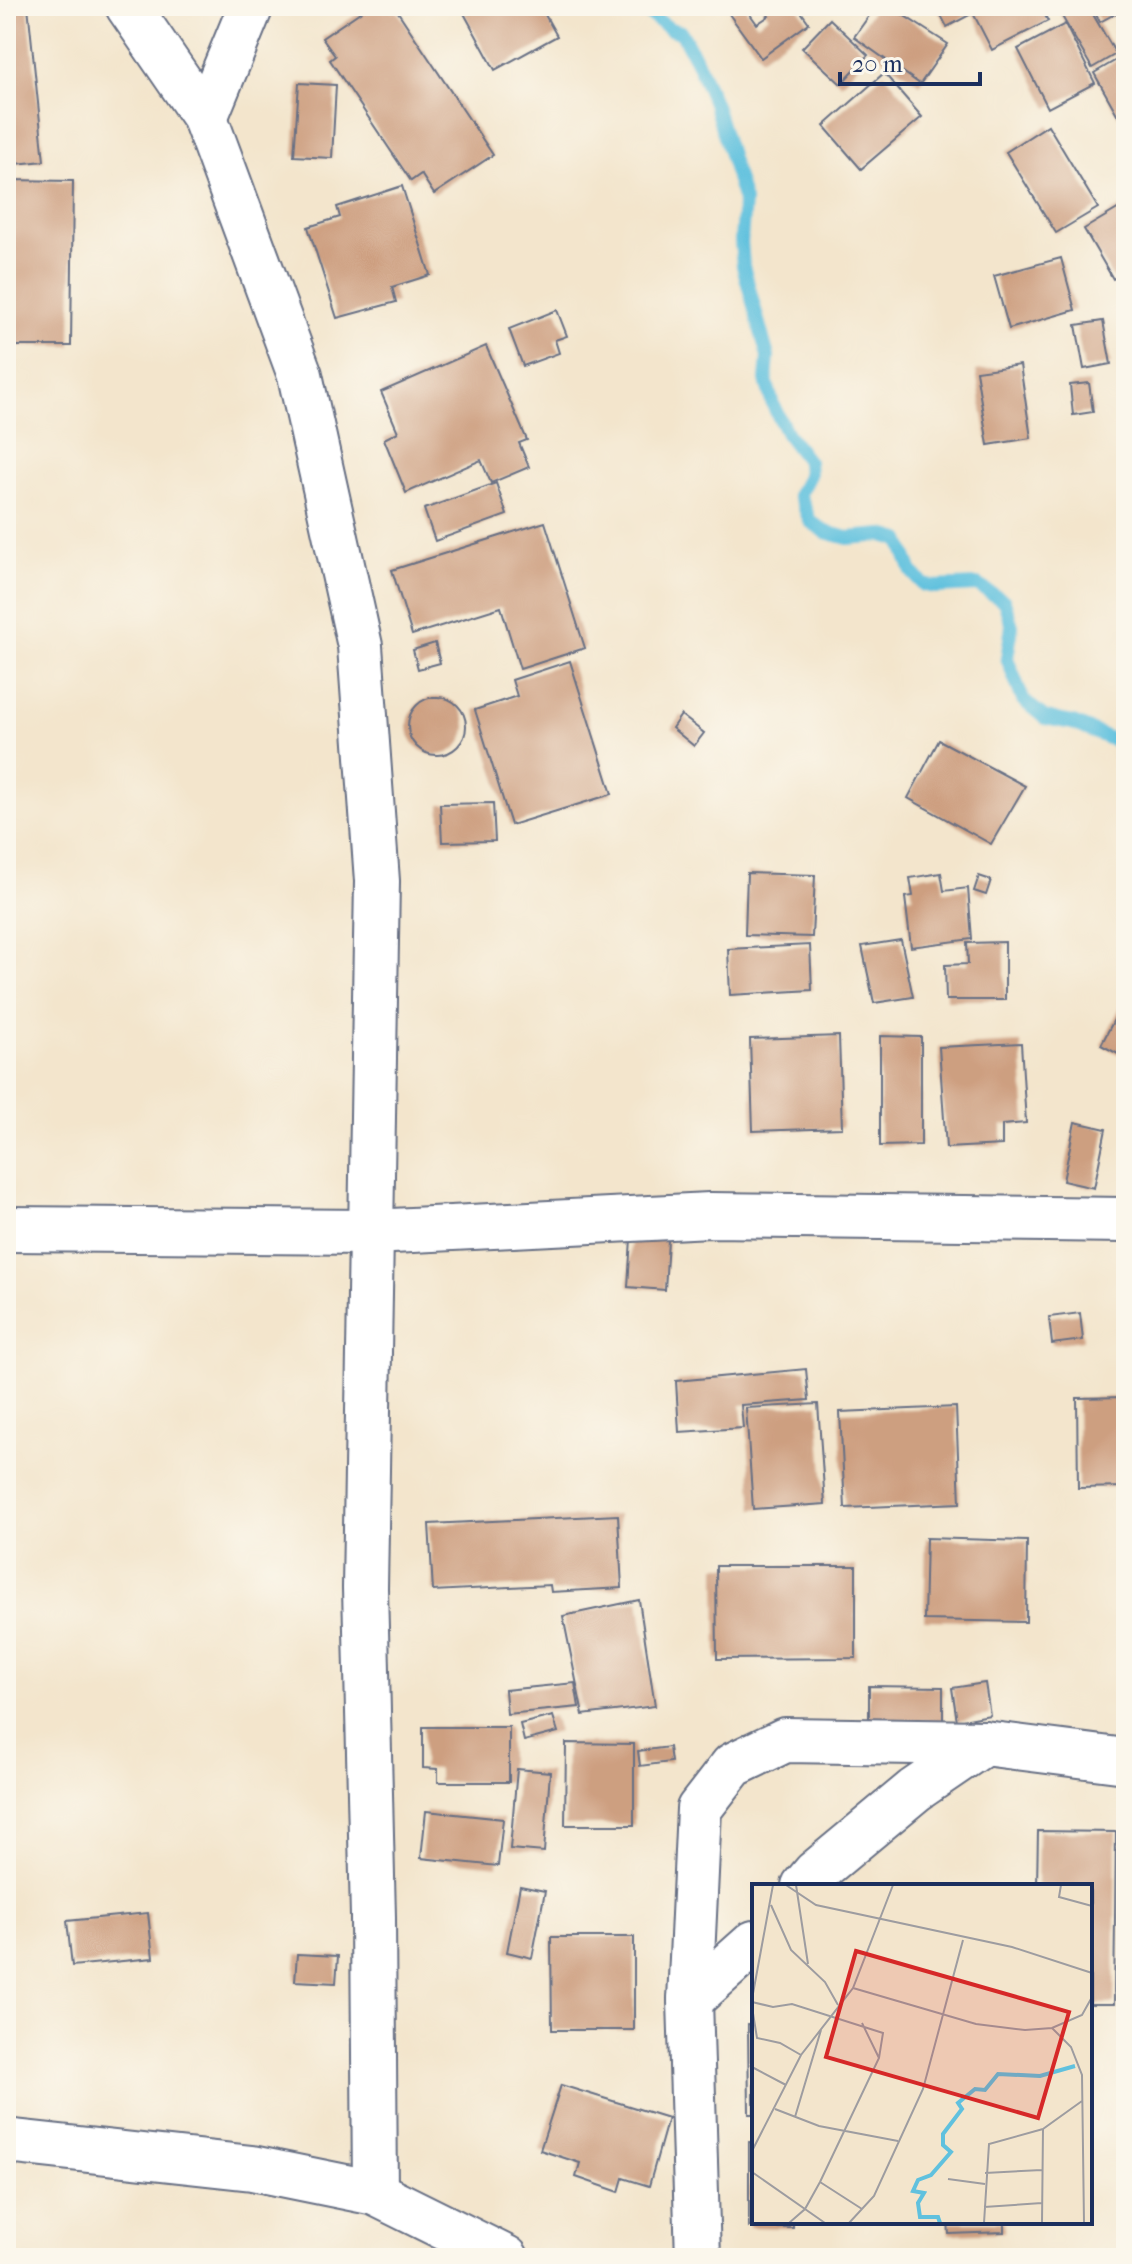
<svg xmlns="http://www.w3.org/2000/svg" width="1132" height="2264" viewBox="0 0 1132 2264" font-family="'IM FELL French Canon',serif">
  <rect width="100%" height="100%" fill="#fbf7ec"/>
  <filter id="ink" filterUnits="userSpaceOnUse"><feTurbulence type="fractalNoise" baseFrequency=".0125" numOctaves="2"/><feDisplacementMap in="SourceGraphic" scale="16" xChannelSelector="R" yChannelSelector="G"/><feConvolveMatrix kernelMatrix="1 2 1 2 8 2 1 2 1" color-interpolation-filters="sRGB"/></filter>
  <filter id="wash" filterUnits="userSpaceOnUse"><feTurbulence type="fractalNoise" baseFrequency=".006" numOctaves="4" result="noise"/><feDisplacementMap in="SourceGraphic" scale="32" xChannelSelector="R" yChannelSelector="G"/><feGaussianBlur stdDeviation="1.8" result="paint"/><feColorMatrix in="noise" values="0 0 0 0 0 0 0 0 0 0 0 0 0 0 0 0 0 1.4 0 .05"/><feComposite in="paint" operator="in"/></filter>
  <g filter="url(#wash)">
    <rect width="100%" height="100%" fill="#f3e5cc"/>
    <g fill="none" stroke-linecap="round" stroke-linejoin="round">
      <polyline stroke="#60c1de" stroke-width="14" points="638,6 670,29 681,32 698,64 715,105 744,201 741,241 743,266 768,357 766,380 773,405 787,434 808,462 809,475 799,494 810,521 825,532 848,538 883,535 900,540 912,572 924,585 934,587 977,585 1004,601 1012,626 1007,658 1023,700 1045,718 1073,723 1120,743 1126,749"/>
    </g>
    <g id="blocks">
      <g fill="#cd9f80">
        <polygon points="6,6 28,6 44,161 6,165"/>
        <polygon points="369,6 394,6 493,155 434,194 421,174 411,181 330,60 335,56 322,38"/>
        <polygon points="460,6 540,6 557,36 495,70"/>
        <polygon points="739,6 744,6 757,24 769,16 761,6 797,6 809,23 761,58 729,14"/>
        <polygon points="876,6 889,6 948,44 920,84 854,37"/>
        <polygon points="936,6 1040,6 1048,21 992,50 973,13 947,27"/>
        <polygon points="1073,6 1088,6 1116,54 1092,68 1060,13"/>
        <polygon points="1091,6 1115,6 1118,12 1100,22"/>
        <polygon points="830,19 868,55 841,84 802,48"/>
        <polygon points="1065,24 1095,83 1048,108 1018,49"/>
        <polygon points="1120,58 1126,69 1126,130 1094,73"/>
        <polygon points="884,73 922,117 861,169 824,126"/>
        <polygon points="299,83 336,85 332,158 294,156"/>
        <polygon points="1048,125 1098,208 1056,233 1006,152"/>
        <polygon points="6,180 73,181 71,346 6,346"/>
        <polygon points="402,186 430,275 392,287 396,302 337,318 308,227 340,217 337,207"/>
        <polygon points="1126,204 1126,272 1113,279 1084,229"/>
        <polygon points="1061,258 1075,310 1009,329 994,276"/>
        <polygon points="557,310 567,336 555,340 559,353 523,366 509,329"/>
        <polygon points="1103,321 1111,364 1084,369 1076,325"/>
        <polygon points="486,346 527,440 519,443 529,467 491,483 481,460 406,493 384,439 398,432 381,392"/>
        <polygon points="1020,365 1031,438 988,445 976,371"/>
        <polygon points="1089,383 1093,412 1073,415 1070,385"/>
        <polygon points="496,483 507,515 435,541 424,509"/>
        <polygon points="545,522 585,648 520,669 501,607 412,635 392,570"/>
        <polygon points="435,643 440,663 418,669 413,650"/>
        <polygon points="570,661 612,794 511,825 475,710 517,696 512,680"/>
        <circle cx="437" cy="726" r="29"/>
        <polygon points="681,715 704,733 694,746 672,728"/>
        <polygon points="939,740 1025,786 991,844 908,798"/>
        <polygon points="493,803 495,841 442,842 440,804"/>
        <polygon points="747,873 815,875 812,937 745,935"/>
        <polygon points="941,873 944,891 968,888 972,939 911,947 905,897 913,896 910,878"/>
        <polygon points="979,876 991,880 986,895 974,891"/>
        <polygon points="901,940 913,997 874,1003 862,946"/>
        <polygon points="1005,942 1005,1000 946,1000 945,965 968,964 967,943"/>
        <polygon points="810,945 812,990 730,995 728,949"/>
        <polygon points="1123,1002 1126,1003 1126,1058 1101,1045"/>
        <polygon points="839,1036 842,1128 753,1131 750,1039"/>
        <polygon points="880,1036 921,1037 921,1145 880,1146"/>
        <polygon points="1021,1043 1026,1123 1002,1125 1002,1145 946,1148 939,1047"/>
        <polygon points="1075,1122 1106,1129 1094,1188 1063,1181"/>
        <polygon points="631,1238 668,1240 665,1290 628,1287"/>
        <polygon points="1080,1313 1083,1340 1052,1344 1049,1317"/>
        <polygon points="806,1369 809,1400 741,1405 743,1428 679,1432 676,1381"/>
        <polygon points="1126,1397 1126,1487 1078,1488 1077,1398"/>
        <polygon points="818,1404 825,1504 753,1509 746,1408"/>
        <polygon points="956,1407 960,1503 845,1508 840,1412"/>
        <polygon points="618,1515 622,1588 551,1592 550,1585 433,1591 429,1524"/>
        <polygon points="926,1538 1027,1541 1026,1622 924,1620"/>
        <polygon points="716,1566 856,1566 856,1658 717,1659"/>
        <polygon points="639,1600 655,1706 583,1715 563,1616"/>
        <polygon points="575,1683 579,1707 507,1714 505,1690"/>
        <polygon points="985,1683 990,1715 957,1721 952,1688"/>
        <polygon points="869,1686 943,1687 943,1721 869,1720"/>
        <polygon points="553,1716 558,1732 524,1741 520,1724"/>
        <polygon points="423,1727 509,1727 509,1782 438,1782 438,1769 423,1768"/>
        <polygon points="566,1743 634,1744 634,1825 565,1825"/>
        <polygon points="669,1747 671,1762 640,1766 638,1751"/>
        <polygon points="517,1769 550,1772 544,1852 510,1849"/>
        <polygon points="426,1811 503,1819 498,1866 421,1858"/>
        <polygon points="1038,1831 1116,1832 1114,2004 1090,2004 1090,1886 1037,1886"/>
        <polygon points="520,1886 545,1891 532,1958 507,1952"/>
        <polygon points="148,1913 153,1958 72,1966 67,1921"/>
        <polygon points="551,1937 634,1937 634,2030 552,2030"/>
        <polygon points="297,1954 338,1956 336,1983 295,1981"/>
        <polygon points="748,2024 754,2024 754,2114 749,2114"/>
        <polygon points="561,2085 668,2118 649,2186 623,2178 619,2192 576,2177 580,2163 540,2150"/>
        <polygon points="749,2142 754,2142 754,2222 793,2222 793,2228 749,2227"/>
        <polygon points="948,2222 1004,2222 1004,2232 949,2234"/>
      </g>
    </g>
  </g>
  <g filter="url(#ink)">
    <use href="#blocks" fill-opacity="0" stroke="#676f84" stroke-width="2"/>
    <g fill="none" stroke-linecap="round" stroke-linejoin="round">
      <defs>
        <g id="minor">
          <polyline points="128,6 205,118 300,375 360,646 377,881 365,1588 373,1917 375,2193"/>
          <polyline points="205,118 251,6"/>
          <polyline points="6,1229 372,1232 710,1215 1126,1220"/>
          <polyline points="804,1886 815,1873 915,1790 984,1743"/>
          <polyline points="690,2000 754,1943"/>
          <polyline points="6,2141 252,2168 375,2193 506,2258"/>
          <polyline points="698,2258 690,2000 699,1809 733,1765 785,1740 984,1743 1126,1761"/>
        </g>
      </defs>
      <use href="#minor" stroke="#676f84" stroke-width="48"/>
      <use href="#minor" stroke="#fff" stroke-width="44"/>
    </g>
  </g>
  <g transform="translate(752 1884)">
    <rect width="340" height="340" fill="#f3e5cc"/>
    <path fill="none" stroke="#60c1de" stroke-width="4" d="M188 339 186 333H168L166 319 172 309 161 307 166 296 179 291 199 268 191 261V250L210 225 206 219 223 205 233 206 246 190 288 192 323 182"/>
    <path fill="none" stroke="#9d9ca0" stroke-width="2" d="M34 1 64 21 260 63 340 89M44 1 56 80M309 1 307 13 340 22M19 21 39 66 73 98 86 121M101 104 224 140 273 146 300 144 330 131 340 113M0 115 21 1M0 118 21 123 40 120 131 149 127 174 68 298 53 325 37 339M0 123 5 154 28 159 49 171M110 139 127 174M300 144 319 163 330 191 332 339M0 183 34 201M23 225 67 242 146 257M43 233 69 146M0 267 49 171 101 104 141 1M0 288 73 339M233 289 290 286M196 295 233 300M68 298 110 325M232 323 290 319M97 339 122 312 171 205 211 56M232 339 237 260 291 245M290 339 291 245 330 217"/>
    <path fill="#d62828" fill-opacity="0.15" stroke="#d62828" stroke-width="4" d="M104 67 317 128 286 234 74 173Z"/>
    <rect width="340" height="340" fill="none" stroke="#1b2f5e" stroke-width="4"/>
  </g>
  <rect width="1132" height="2264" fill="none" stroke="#fbf7ec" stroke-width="32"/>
  <path d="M840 72v12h140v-12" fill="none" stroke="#1b2f5e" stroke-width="4"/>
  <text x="852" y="72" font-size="24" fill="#1b2f5e" stroke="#fbf7ec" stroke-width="6" paint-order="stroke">20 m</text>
</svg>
